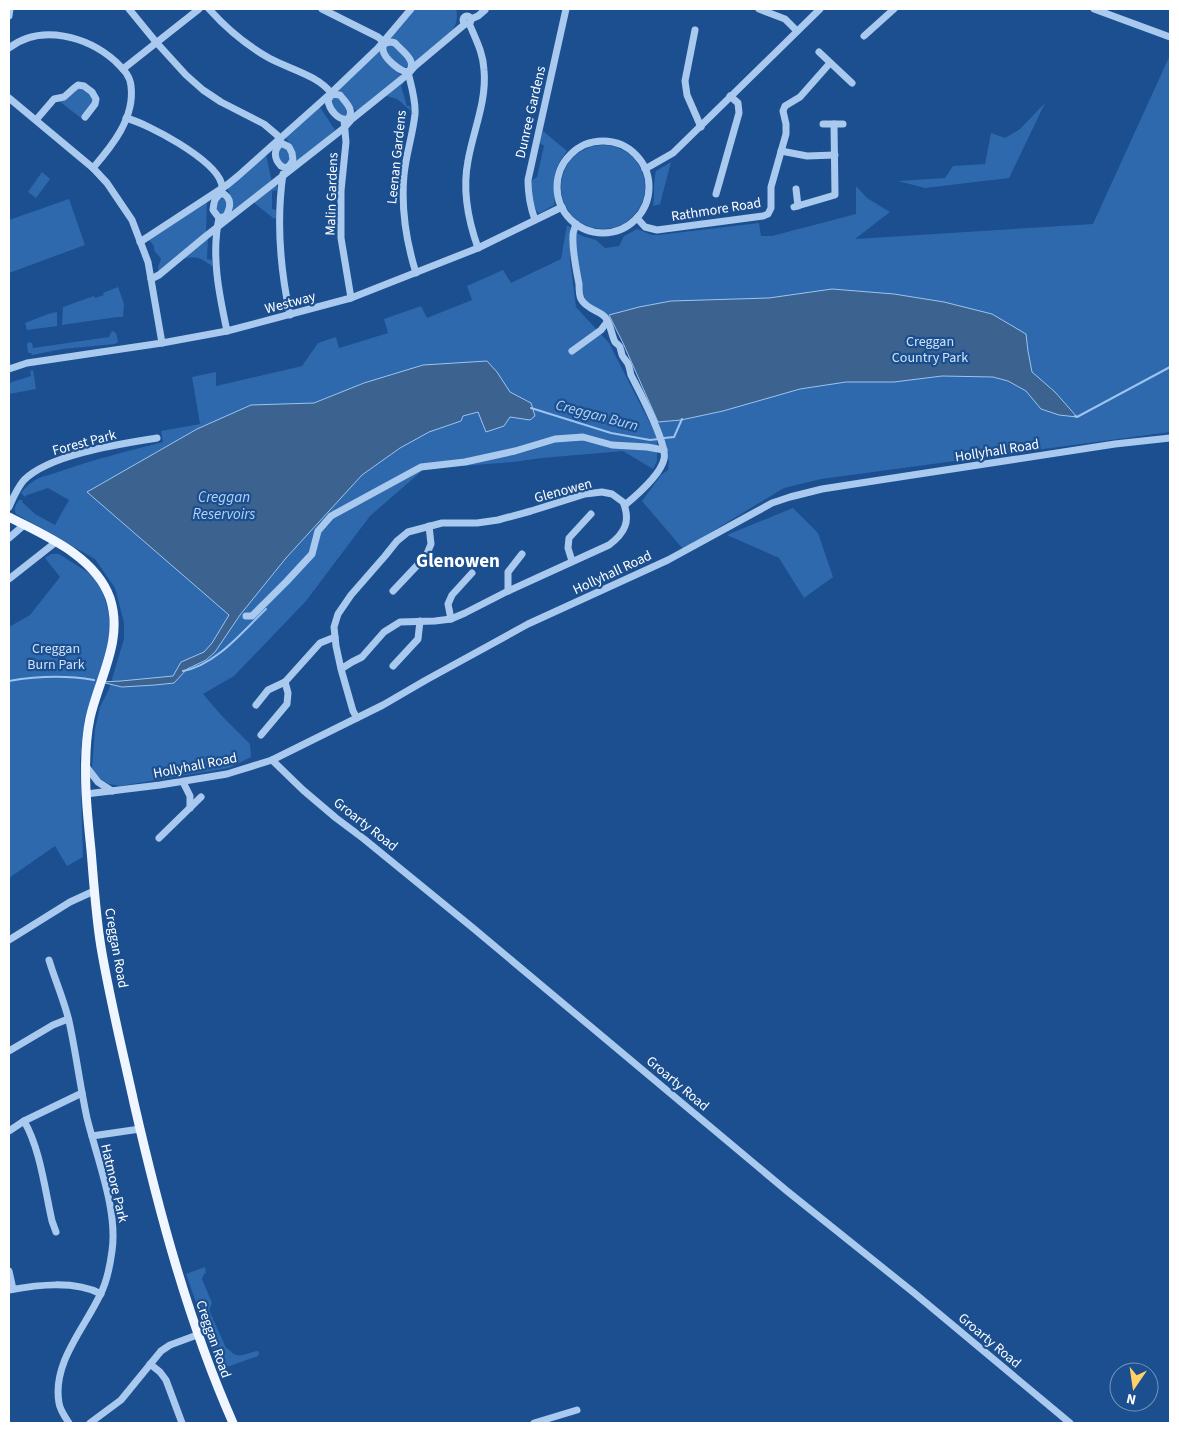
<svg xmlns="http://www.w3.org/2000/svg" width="1179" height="1432" viewBox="0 0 1179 1432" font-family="'Source Sans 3',sans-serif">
  <rect width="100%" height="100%" fill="#1b4f8f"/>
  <g fill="#2e69ad">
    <path d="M412 9H456C463 33 431 50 415 63L390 36Z"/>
    <polygon points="393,45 408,62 408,66 403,69 387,54 385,46"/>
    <polygon points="379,50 401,76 357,112 338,89"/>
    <polygon points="1170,55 1170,432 821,479 784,488 683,549 642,501 661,475 668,470 669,462 658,422 623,343 609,315 585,301 575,246 575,232 582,236 596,240 605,248 619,246 624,236 637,229 652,235 658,235 759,223 761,236 772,236 856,214 856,186 867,198 890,212 855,239 1093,224"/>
    <polygon points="402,80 404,83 401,86 407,106 410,106 411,111 397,99 383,95"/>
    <polygon points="77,88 82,88 90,94 93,99 92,105 81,118 59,101"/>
    <polygon points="333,97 340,98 349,109 347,116 342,117 333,106 331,100"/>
    <polygon points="1045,103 1009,178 925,188 898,181 945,178 953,166 985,164 991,133 1005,138 1020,129"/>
    <polygon points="319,106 335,130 298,162 294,153 285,136"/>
    <path d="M543 131 567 151C560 160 554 170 554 181 553 189 556 198 554 205L540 213 537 212C532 201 532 192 532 180L537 177 544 146 540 143Z"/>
    <circle cx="603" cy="187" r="42"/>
    <polygon points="282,147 288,151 291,160 287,164 282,163 278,155 280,148"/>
    <polygon points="266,154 272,183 233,212 233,205 227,186"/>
    <path d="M671 162 660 204 653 206C655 194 653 182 656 171Z"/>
    <polygon points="42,172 50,179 36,198 28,192"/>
    <polygon points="275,185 277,186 277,190 272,191 272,209 276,210 276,219 273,218 253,202"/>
    <polygon points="221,198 225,200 227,204 225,214 218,214 216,207 218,199"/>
    <polygon points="69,199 85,245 9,273 9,220"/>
    <path d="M207 199 206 234 159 274 158 267 161 259C159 254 153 253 154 246L148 239Z"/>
    <path d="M567 225 570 227V261L576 307 609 343 657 437V461L653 469 623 451 542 458 513 462 424 469 370 516 306 601 234 676 203 694 222 716 250 744 251 757 229 768 120 786 109 784 97 777 92 768 95 729 100 707 109 689 124 639V623L115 588 95 559 16 514C13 508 16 505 19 500H23L22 502 35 514 55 525 69 500 48 488 27 495 25 497 21 493C26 486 32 481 39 478 45 475 52 475 58 472 92 460 128 451 163 442L161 431 200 424 192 377 216 372V386L302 366 318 343 336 337 339 348 388 333 384 319 421 306 427 318 472 300 467 286 503 270 511 283 561 259Z"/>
    <path d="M208 237 207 259 212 260V266C199 257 197 256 181 259Z"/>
    <polygon points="118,287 124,304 123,317 117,317 62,325 63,307 94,296 95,298 104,295 103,293"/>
    <polygon points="57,312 57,326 27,330 25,323 48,314"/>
    <polygon points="112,331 116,333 118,342 115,344 63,349 32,355 31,353 28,353 27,344 29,342 32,343 33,348 109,337"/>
    <polygon points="33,370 36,389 9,394 9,383 31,376 30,371"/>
    <polygon points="793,508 818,533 833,577 804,598 779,558 727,535"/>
    <polygon points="51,554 59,554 92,575 103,593 108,610 110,626 110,641 104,661 85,717 82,740 80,761 83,857 67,866 55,846 9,878 9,627 30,615 60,577 45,558"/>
    <path d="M205 1267 206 1273 204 1274 202 1279 212 1303 209 1310 226 1348C230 1349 232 1354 236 1355 243 1357 251 1351 258 1351L259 1353 258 1356 224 1368 218 1365 186 1274Z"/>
  </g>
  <g fill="#3c6290" stroke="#9cc4f0">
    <polygon points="832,289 894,294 944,302 992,314 1026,334 1028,351 1032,372 1055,392 1077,417 1059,415 1041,409 1026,391 1008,381 993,377 942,376 894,382 846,382 800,389 723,411 681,420 658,422 623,343 609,315 639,307 671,301 769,298"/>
    <polygon points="487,361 497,372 510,392 531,403 535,416 530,420 510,417 504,426 486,432 478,412 463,416 461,421 429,432 400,448 362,475 286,558 240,615 215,652 206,660 187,669 174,683 155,685 122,687 101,682 121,681 173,676 181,662 204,652 212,643 229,615 87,492 197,429 251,405 314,403 364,383 423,365"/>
  </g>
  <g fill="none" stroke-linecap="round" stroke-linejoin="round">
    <g stroke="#9cc4f0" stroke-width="2">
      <polyline points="531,408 611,433 650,440 659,439"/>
      <polyline points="1075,416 1077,417 1170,367"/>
      <polyline points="664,438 674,437 682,419"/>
      <path d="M183 671C216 665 243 631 266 609"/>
      <path d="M9 681C38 676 65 675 94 680"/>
    </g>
    <g stroke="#a9c9ee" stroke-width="7">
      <path d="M129 9 156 42 186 75 203 90 221 102 264 124 277 135 281 143 289 147 292 153 293 160 290 165 286 168 281 166C274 159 273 150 281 143"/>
      <path d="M209 9C226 28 246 45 269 58 289 69 318 75 332 94"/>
      <polyline points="322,9 378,37 385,43"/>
      <polyline points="759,9 785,19 797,31"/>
      <polyline points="1094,9 1170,37"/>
      <polyline points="9,16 10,9"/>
      <circle cx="467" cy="20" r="4"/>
      <polyline points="471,19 478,16 485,10"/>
      <path d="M469 23C476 40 483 52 484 70 487 101 473 131 468 161 462 191 468 220 478 248"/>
      <polyline points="695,30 685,81 687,95 701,127"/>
      <polyline points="864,36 894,9"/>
      <path d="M391 42 395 43C402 51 419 62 408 72 400 72 384 58 383 50 382 47 383 46 385 43Z"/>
      <path d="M9 48C41 23 88 37 115 61 123 69 130 75 131 86 135 118 112 146 93 168"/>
      <polyline points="819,52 852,83"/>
      <polyline points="123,69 199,9"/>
      <path d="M408 72C411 85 416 100 415 114 413 134 406 154 404 175 401 208 406 241 416 273"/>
      <path d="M332 94 340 95C346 103 355 110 348 119 338 121 329 109 328 100Z"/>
      <polyline points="9,98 93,168 107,183 132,220 148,262 162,343"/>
      <path d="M126 118C149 124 213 159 221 182 222 183 222 189 222 190"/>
      <polyline points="36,120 54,99 64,97 74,88 78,85 84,86 92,92 96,99 95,104 85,117"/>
      <polyline points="344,120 346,142 341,191 341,238 351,298"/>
      <polyline points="823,124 843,124"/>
      <circle cx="603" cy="187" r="46"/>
      <polyline points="781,151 807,156 835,155"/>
      <polyline points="645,169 673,153 820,9"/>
      <path d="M283 174C276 222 280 268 290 315"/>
      <polyline points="796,189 798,206"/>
      <path d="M222 193C232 198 231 207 226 216L219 218 213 210C214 202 214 197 222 193Z"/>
      <polyline points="716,194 739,113 738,103 730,96"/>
      <polyline points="794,207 835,195 834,124"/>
      <path d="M219 218C211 255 219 294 227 331"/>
      <polyline points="637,218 645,227 657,230 763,216 768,214 771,208 771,187 786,134 786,124 783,111 785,106 800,97 830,63"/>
      <path d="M535 220C530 206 528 194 528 180L566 9"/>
      <path d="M576 224C575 228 573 231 573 235 572 251 576 268 579 284 579 289 579 295 581 299 586 309 600 311 605 317 611 324 611 334 615 342 617 344 619 345 620 347 620 348 622 354 622 355 623 358 627 361 628 364 630 368 630 372 631 375 639 391 668 444 664 459 661 474 637 495 625 505"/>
      <polyline points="140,242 227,185 238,176 331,93 378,48 411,9"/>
      <polyline points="151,279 159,275 206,236 344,128 352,119 408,74 415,66 465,24"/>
      <polyline points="572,351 601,330 607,322"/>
      <polyline points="9,369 27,363 162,343 227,331 351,298 478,248 562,207"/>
      <path d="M9 507C13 498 17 488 24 480 50 454 120 444 157 438"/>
      <polyline points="9,538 24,525"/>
      <polyline points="572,561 568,548 569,538 591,514"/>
      <polyline points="9,579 56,542"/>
      <polyline points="393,591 426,556 431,544 429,526"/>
      <polyline points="508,591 508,572 522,554"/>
      <polyline points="246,616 252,616 287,581 312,554 318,531 331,516 421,467 465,462 515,451 555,439 583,437 612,445 647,447 664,450"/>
      <polyline points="451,619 448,604 452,595 472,573"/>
      <polyline points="393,666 418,639 420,621"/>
      <path d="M341 669 352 662 362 657 384 632 400 622 435 621 451 619 465 613 508 591 609 545C625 533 631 521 623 502L612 494 602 492 585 494 531 511 498 520 477 523H442L408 532 397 541 385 556 351 595 338 614 334 627 336 646 341 669 353 711 357 718"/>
      <polyline points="256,705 268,690 285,682 320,643 335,637"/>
      <polyline points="261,735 287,704 288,693 285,682"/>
      <polyline points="272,760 303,790 336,818 364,839 473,928 787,1191 913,1292 1070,1423"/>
      <polyline points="85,765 98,782 112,791"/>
      <polyline points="183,782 190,796 190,808"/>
      <polyline points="86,794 160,785 227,774 272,760 383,705 426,680 528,624 668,560 772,503 790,497 822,489 880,480 1115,444 1170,438"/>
      <polyline points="159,838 201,797"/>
      <polyline points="9,940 70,902 94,891"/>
      <path d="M49 960C55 980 64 1000 69 1021 76 1053 80 1086 87 1118 97 1159 118 1210 112 1251 110 1266 107 1282 100 1295 84 1329 52 1363 59 1403 60 1410 65 1417 69 1423"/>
      <polyline points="9,1051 53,1025 68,1019"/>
      <path d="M24 1121C40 1148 45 1190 52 1221L56 1232"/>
      <polyline points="9,1131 24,1121 82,1093"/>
      <polyline points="92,1136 140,1129"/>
      <polyline points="9,1271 13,1289"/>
      <path d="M9 1290C37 1285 75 1280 101 1294"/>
      <polyline points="150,1364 160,1372 166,1380 182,1423"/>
      <polyline points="90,1423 121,1400 161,1351 170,1345 197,1335"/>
      <polyline points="534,1423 577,1410"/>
    </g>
    <path stroke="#f0f6ff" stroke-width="9" d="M9 517C46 536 95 556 110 598 124 640 99 678 90 718 85 742 85 767 86 791 87 811 89 831 91 850 94 885 96 920 102 953 111 1004 123 1053 134 1103 159 1212 188 1321 233 1423"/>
  </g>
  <g text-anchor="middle" stroke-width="4.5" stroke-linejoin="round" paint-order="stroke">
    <g font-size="14" fill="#fff" stroke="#1b4f8f">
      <text transform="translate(530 112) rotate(-77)" y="5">Dunree Gardens</text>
      <text transform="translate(396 157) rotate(-84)" y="5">Leenan Gardens</text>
      <text transform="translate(331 194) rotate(-88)" y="5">Malin Gardens</text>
      <text transform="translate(716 209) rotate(-9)" y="5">Rathmore Road</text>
      <text transform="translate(290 302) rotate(-15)" y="5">Westway</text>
      <text transform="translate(84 442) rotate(-15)" y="5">Forest Park</text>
      <text transform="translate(997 450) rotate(-9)" y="5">Hollyhall Road</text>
      <text transform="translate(563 490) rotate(-15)" y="5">Glenowen</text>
      <text transform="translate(612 572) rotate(-25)" y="5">Hollyhall Road</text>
      <text transform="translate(195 765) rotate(-11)" y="5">Hollyhall Road</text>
      <text transform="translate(366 824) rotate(38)" y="5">Groarty Road</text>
      <text transform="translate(117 948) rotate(80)" y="5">Creggan Road</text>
      <text transform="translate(678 1083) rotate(40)" y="5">Groarty Road</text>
      <text transform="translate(115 1183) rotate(77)" y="5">Hatmore Park</text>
      <text transform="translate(214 1339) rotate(71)" y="5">Creggan Road</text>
      <text transform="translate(990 1340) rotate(40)" y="5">Groarty Road</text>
    </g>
    <g font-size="14" fill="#cfe3fa" stroke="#1b4f8f">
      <text x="930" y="346">Creggan<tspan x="930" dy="16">Country Park</tspan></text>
      <text x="56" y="653">Creggan<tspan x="56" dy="16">Burn Park</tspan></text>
    </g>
    <g font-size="15" font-style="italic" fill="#b5d3f5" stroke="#1b4f8f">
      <text transform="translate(597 415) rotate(15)" y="5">Creggan Burn</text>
      <text x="224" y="502">Creggan<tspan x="224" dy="17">Reservoirs</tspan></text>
    </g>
    <g font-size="19" font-weight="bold" fill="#fff" stroke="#1b4f8f">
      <text x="458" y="567">Glenowen</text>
    </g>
  </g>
  <rect width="1179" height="1432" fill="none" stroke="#ffffff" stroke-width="20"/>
  <g transform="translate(1134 1387) rotate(193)"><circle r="24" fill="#1b4f8f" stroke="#7695bc"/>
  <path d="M0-4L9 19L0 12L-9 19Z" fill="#ffd166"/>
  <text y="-8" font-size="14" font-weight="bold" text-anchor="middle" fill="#ffffff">N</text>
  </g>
</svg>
